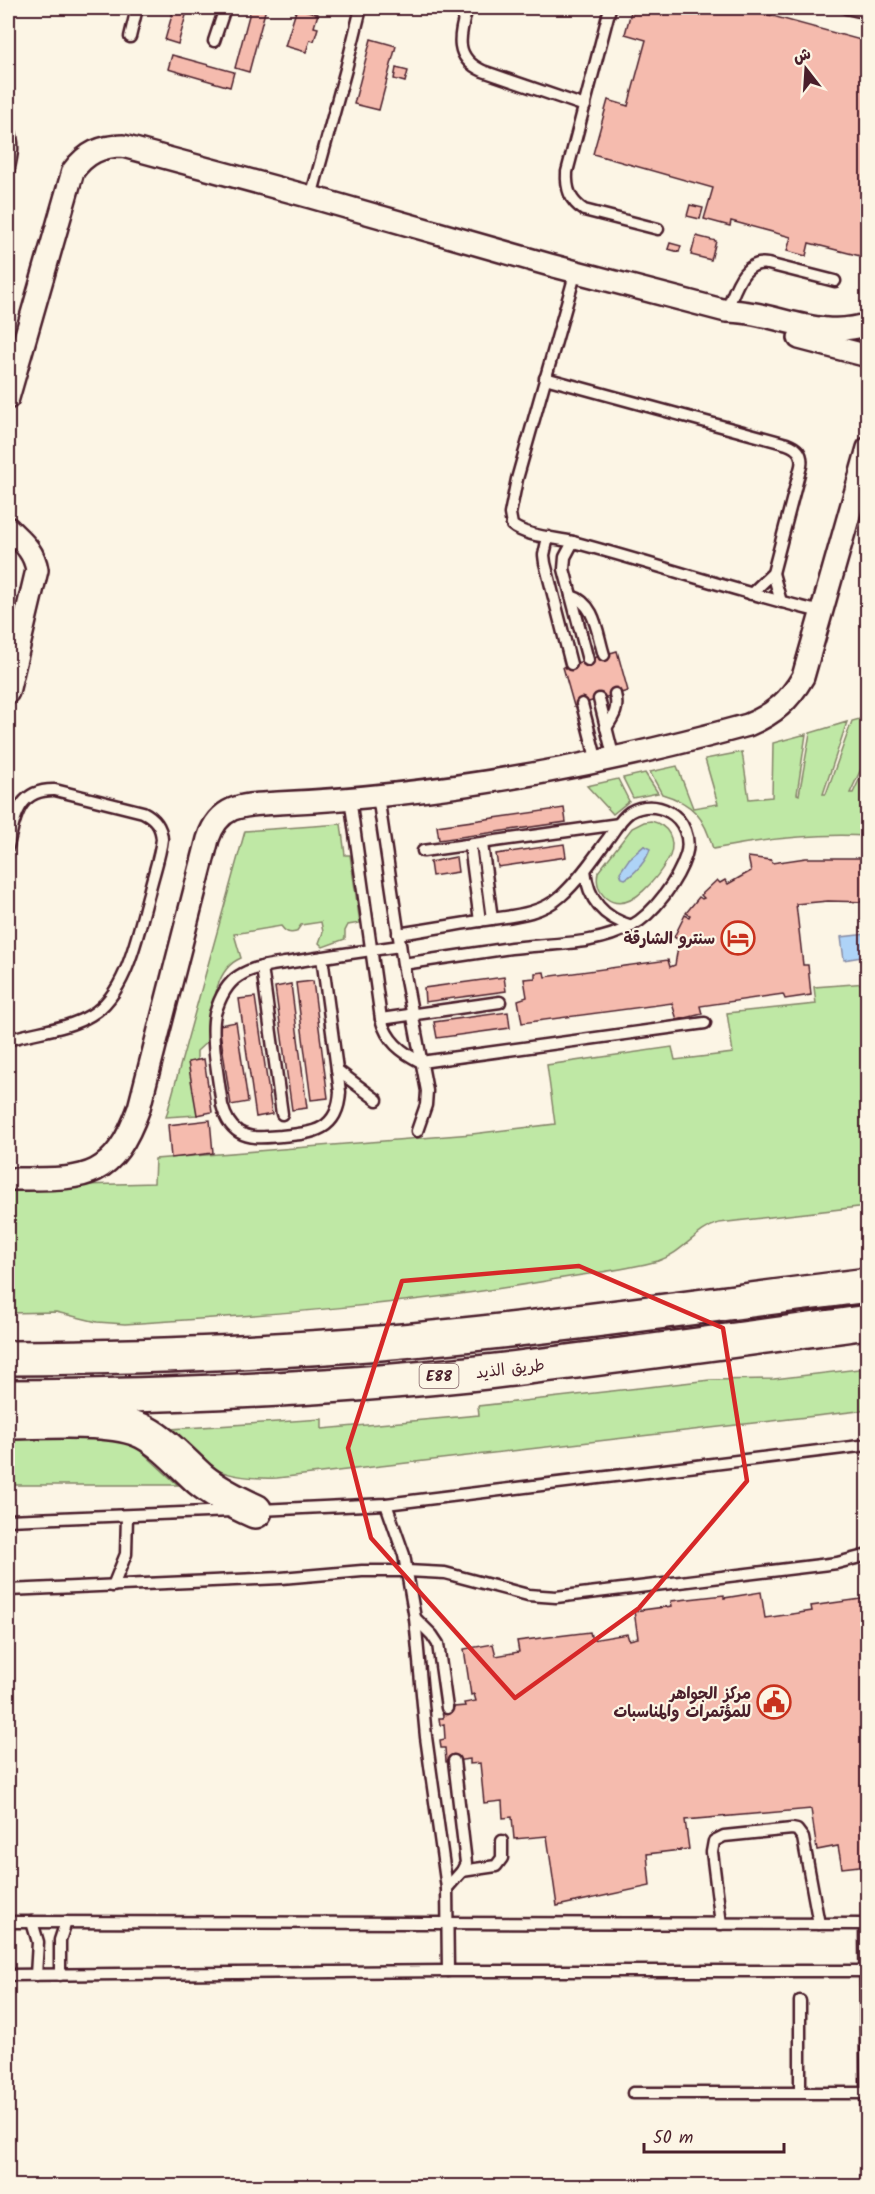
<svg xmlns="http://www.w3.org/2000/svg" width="875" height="2194" viewBox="0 0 875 2194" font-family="Kalam,'Playpen Sans Arabic',sans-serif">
  <rect width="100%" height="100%" fill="#fcf5e5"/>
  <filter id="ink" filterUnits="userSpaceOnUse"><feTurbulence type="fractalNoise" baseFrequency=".0167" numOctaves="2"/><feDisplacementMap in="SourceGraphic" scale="12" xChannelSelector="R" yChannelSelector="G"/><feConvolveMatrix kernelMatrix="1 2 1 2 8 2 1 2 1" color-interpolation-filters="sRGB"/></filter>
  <g filter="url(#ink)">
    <g fill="#bfe8a5" stroke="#848468" stroke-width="1.5" fill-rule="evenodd">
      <path d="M867 717V756L850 793H853L867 763V836C815 833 764 839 713 849 705 818 693 803 662 794L650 772 677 766 693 808 718 804 705 759 742 752 749 799 772 797 773 743 806 734 797 794 799 795 810 733 847 722 823 794H826L852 721Z"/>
      <polygon points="645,773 658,793 633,798 623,778"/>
      <polygon points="618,779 629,801 613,814 587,786"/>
      <path d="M651 821C668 825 676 839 670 856 660 874 630 917 606 898 598 891 596 882 598 872L632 828 644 822ZM644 846 641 865 630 876 629 859Z"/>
      <path d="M341 824 345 855H350L360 923 348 925 345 931V939L323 947 319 943 323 932 321 922 301 925 296 932C289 934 285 932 281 926L234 934 241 958C212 970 213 1012 210 1039L197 1051V1115L166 1117 245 831Z"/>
      <path d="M867 983V1206L719 1223C695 1230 683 1253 658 1261 621 1271 583 1274 546 1281 406 1305 265 1315 125 1324L97 1322 56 1312 8 1313V1187L154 1183 155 1159 472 1134 555 1124 547 1065 672 1047 675 1060 733 1053 727 1013 816 1004 814 987Z"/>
      <path d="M867 1368V1410L277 1478C251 1479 221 1477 200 1460 189 1452 180 1439 171 1429L322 1419V1429L479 1415 478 1406 710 1380 774 1379Z"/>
      <polygon points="100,1437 126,1442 138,1448 178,1485 8,1485 8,1438"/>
    </g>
    <g fill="#aed3f7" stroke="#868ba5" stroke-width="1.5">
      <path d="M644 846 650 849C647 860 635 874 625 879L622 878 620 872 629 859Z"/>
      <polygon points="867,934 867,956 844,960 841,937"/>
    </g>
    <g fill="#f5bbae" stroke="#4a1f2b" stroke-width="1.5">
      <polygon points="174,8 188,8 178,44 165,40"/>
      <polygon points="251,8 266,8 249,72 235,68"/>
      <polygon points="297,8 318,14 314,27 318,28 314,41 310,40 306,52 285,46"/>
      <polygon points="632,8 743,8 868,42 868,258 809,243 806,256 787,251 791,237 731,221 730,226 704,219 713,188 593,154 608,100 628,106 646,40 625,34"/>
      <polygon points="371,39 396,46 379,110 354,104"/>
      <polygon points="172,55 234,72 230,87 168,69"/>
      <polygon points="396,68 408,71 405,82 394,79"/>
      <polygon points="690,205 703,208 700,219 687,216"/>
      <polygon points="696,236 716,241 711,260 691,255"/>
      <polygon points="670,243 681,246 679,252 668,249"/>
      <polygon points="617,651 628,691 574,706 563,667"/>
      <polygon points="564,808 566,822 439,840 437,826"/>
      <polygon points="564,844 566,857 498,867 496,854"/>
      <polygon points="456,857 458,872 432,876 430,862"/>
      <polygon points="748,857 771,860 772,863 806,858 868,858 868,902 828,901 796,904 803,965 808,965 811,995 785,999 783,994 700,1006 702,1014 677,1020 672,1003 522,1023 518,1000 527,997 524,979 535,978 535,973 544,972 545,977 668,960 670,967 675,965 679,940 674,937 685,915 689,917 690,915 686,913 699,897 702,899 704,898 701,895 717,880 720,883 725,880 728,884 751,871"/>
      <polygon points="504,977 506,991 425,1002 424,988"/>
      <polygon points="313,981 328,1098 311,1100 296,983"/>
      <polygon points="291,984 307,1108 292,1110 275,987"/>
      <polygon points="255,997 272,1114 256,1117 239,999"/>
      <polygon points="508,1012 510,1028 437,1038 434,1022"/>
      <polygon points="236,1022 248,1102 231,1105 219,1025"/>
      <polygon points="204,1059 212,1112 197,1115 188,1062"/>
      <polygon points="210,1120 213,1153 171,1158 168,1125"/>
      <polygon points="761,1592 765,1618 812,1611 811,1606 868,1598 868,1865 842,1868 838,1846 817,1850 811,1809 685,1820 689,1849 647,1854 650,1886 557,1906 547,1836 514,1839 512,1817 503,1818 502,1801 484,1803 480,1763 470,1764 470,1759 446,1762 445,1748 441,1748 440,1740 445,1739 444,1724 440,1725 439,1718 443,1718 442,1708 465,1706 464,1703 476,1701 474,1694 471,1695 464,1649 493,1644 496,1656 519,1652 517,1641 590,1632 592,1640 627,1634 629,1640 638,1638 634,1611 672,1606 671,1601 724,1595 724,1598"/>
    </g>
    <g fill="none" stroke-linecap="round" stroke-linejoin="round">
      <defs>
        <g id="service">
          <path d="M467 8C460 34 452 57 483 71L585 106"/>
          <path d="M610 8 567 172C566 189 570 201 584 210L658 229"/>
          <polyline points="846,8 868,13"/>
          <polyline points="130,37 137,8"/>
          <polyline points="214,41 225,8"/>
          <path d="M8 127C15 143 12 155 8 172"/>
          <polyline points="311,197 346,69 361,8"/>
          <path d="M576 271 517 479 510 514 512 525C524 536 557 538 573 542 656 564 738 592 821 612"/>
          <path d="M726 311C735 292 742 259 768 264L835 281"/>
          <path d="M545 378 787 444C798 448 803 454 801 466L773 573 751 594"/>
          <polyline points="548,537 544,555 545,563 571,664"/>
          <polyline points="573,542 565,557 564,569 588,660"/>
          <polyline points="773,573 781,602"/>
          <path d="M571 596C596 603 597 634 604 655"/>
          <polyline points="599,699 614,759"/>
          <polyline points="582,704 597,762"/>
          <path d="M606 728C614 716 619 709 615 694"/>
          <polyline points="378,796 403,964 427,1091 426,1105 417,1131"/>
          <path d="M350 798 381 1019C387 1041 401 1052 421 1062L705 1023"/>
          <polyline points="482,844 492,919"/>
          <polyline points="470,845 480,921"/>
          <path d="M8 846C15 817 18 789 55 790L143 812C155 818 161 826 162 839 160 857 153 875 149 893 138 931 128 993 91 1015 66 1030 35 1031 8 1040"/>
          <polyline points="423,851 619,824"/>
          <path d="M585 870C588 900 603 918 632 926"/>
          <path d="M398 934C425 930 452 925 479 921 507 916 539 916 561 896 579 880 593 859 607 840 614 831 620 819 630 812 642 805 657 805 669 812 684 820 691 839 686 855 678 880 654 914 631 926 596 946 550 943 511 948 475 953 439 959 403 964"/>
          <path d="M322 957 340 1092C338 1131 313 1133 281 1136 267 1137 252 1140 239 1132 229 1126 225 1116 222 1105 219 1081 210 1037 215 1014 219 1000 226 984 239 976 254 966 274 965 292 962 328 956 364 951 400 946"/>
          <polyline points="262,967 282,1114"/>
          <polyline points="381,1019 500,1002"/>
          <polyline points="337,1070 377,1100"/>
          <polyline points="386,1504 404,1555 415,1618 426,1737 447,1888 448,1971"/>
          <polyline points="260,1510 386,1504 868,1445"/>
          <polyline points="8,1520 232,1511"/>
          <polyline points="113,1586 126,1554 127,1516"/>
          <polyline points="8,1590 281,1578 362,1571 407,1571 445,1573 528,1595 556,1597 837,1563 868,1555"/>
          <polyline points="415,1618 432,1635 438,1644 447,1708"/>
          <polyline points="462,1871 496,1866 502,1858 502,1841"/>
          <polyline points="447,1888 462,1871 466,1863 454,1761"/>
          <polyline points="8,1922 868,1924"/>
          <polyline points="32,1922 38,1942 36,1975"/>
          <polyline points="721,1924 712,1852 714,1841 724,1836 792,1829 797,1830 803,1838 819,1924"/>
          <polyline points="865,1924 867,2186"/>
          <polyline points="8,1975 448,1971 868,1971"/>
          <polyline points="60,1975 60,1940 66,1922"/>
          <polyline points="800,2001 800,2092"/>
          <polyline points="633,2093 867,2093"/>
        </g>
        <g id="minor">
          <polyline points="799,338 868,356"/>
          <path d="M8 398 73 171C86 153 101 146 123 146L311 197 550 265 726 311C774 311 819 341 868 324"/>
          <path d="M8 528C21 541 34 550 37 570L8 692"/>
          <path d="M8 1179C80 1178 111 1186 139 1108L208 839C220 803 245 805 278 803 437 796 595 767 748 725 774 714 789 701 803 677L868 448"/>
        </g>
        <g id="motorway">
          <path d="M8 1358C132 1357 256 1353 380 1343 543 1329 705 1305 868 1285"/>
          <path d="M8 1397C161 1396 315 1390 468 1374 602 1359 735 1340 868 1322"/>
          <path d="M8 1422C43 1422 114 1416 144 1432 165 1443 182 1463 200 1479 217 1493 235 1502 255 1511"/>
        </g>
      </defs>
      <use href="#service" stroke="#4a1f2b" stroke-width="15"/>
      <use href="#minor" stroke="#4a1f2b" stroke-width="26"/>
      <use href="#motorway" stroke="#4a1f2b" stroke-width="38"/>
      <use href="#service" stroke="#fcf5e5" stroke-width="10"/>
      <use href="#minor" stroke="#fcf5e5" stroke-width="21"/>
      <use href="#motorway" stroke="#fcf5e5" stroke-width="33"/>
    </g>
  </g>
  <path fill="none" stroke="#d62828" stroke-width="4.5" stroke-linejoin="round" d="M579 1266 723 1328 747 1481 639 1608 515 1698 371 1538 348 1448 402 1281Z"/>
  <defs>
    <symbol id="hotel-ring" viewBox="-11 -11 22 22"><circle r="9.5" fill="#fcf5e5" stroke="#c8321e" stroke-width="1.5"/><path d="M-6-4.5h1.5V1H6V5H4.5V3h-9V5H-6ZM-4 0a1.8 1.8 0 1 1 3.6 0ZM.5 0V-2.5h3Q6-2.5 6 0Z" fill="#c8321e"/></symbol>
    <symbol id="civic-ring" viewBox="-11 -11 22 22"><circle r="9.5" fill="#fcf5e5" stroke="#c8321e" stroke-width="1.5"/><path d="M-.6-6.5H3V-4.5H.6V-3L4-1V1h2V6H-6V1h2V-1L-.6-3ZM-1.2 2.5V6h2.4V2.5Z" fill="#c8321e"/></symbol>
  </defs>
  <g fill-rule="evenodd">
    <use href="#hotel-ring" x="719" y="919" width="38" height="38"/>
    <use href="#civic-ring" x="755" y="1683" width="38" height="38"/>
  </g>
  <g text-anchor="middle" stroke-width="4.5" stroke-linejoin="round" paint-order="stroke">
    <rect fill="#fcf5e5" stroke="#7f5f63" stroke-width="1.5" x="419.5" y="1364" width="39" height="24" rx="4.5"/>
    <g font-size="15" font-weight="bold" fill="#4a1f2b">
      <text x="439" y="1381">E88</text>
    </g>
    <g font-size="16" font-weight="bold" fill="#4a1f2b" stroke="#fcf5e5" text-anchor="end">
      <text x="715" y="944">سنترو الشارقة</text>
      <text x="751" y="1699">مركز الجواهر<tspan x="751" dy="18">للمؤتمرات والمناسبات</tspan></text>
    </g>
    <g font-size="16" fill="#4a1f2b" stroke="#fcf5e5">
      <text transform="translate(510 1368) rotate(-7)" y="6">طريق الذيد</text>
    </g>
  </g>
  <rect width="875" height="2194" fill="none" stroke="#fcf5e5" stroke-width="30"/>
  <rect x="15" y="15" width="845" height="2164" fill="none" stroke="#4a1f2b" stroke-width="2" filter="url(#ink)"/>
  <g transform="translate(806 69) rotate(343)" stroke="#fcf5e5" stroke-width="4.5" paint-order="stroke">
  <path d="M0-4.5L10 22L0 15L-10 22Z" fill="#4a1f2b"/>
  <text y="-9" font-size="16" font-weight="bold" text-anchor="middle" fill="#4a1f2b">ش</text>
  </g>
  <path d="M644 2143v9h140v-9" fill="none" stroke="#4a1f2b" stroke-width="3"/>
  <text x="653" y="2143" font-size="18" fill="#4a1f2b" stroke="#fcf5e5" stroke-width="4.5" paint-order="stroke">50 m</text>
</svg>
